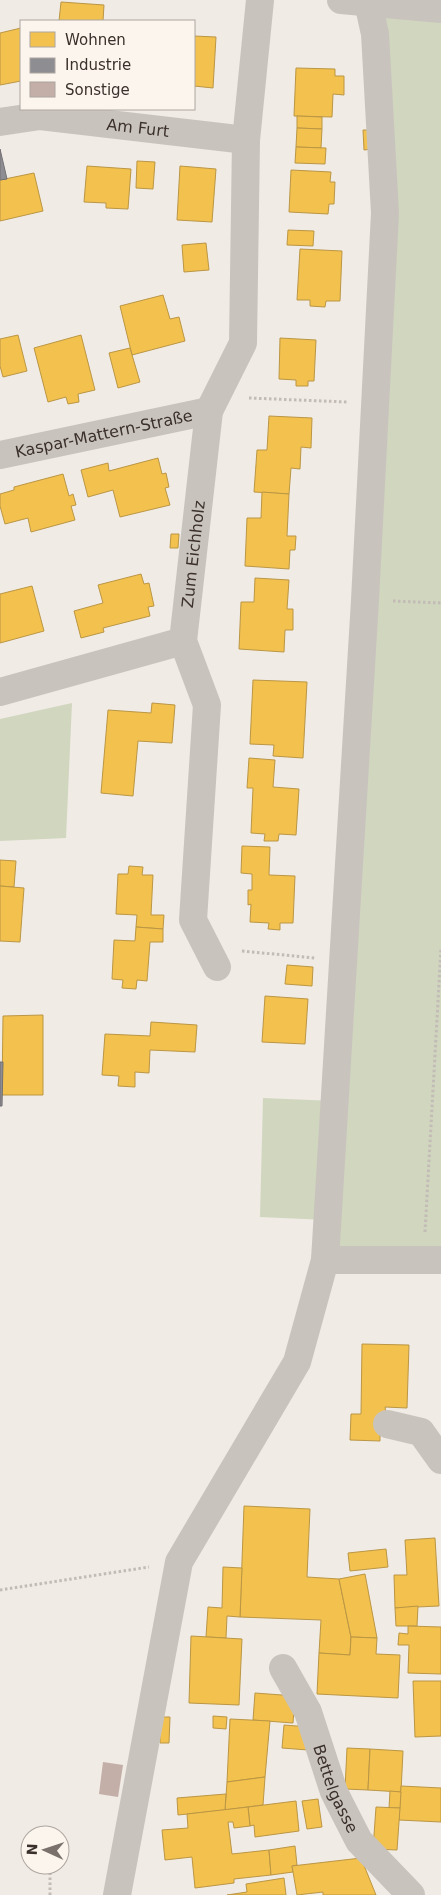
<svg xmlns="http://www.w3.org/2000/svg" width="441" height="1895" viewBox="0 0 441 1895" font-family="'DejaVu Sans',sans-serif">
  <rect width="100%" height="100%" fill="#f0ebe5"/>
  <g fill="#d1d6bf">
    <polygon points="368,2 441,9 441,1260 325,1260 327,1220 260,1217 263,1098 334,1101 385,213"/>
    <polygon points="72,703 66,838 0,841 0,719"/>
  </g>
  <g fill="#f2c14e" stroke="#bb9644">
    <polygon points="61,2 104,5 103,21 59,21"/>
    <polygon points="21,28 21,81 0,85 0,33"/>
    <polygon points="194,36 216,37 213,88 194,86"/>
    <polygon points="296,68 335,69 335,76 344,76 344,95 333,94 332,117 294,116"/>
    <polygon points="297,116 322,117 322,129 297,128"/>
    <polygon points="297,128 322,129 321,148 296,147"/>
    <polygon points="363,130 370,130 372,149 364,150"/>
    <polygon points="296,147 326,148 325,164 295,163"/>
    <polygon points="137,161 155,162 153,189 136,188"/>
    <polygon points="87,166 131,169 128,209 106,208 106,203 84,202"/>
    <polygon points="180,166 216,169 212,222 177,220"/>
    <polygon points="291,170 331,172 330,182 335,182 334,204 329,204 328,214 289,212"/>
    <polygon points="34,173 43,211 0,221 0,180"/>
    <polygon points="288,230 314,231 313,246 287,245"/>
    <polygon points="206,243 209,270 184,272 182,245"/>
    <polygon points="300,249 342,251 340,301 326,301 325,307 310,306 310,300 297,300"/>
    <polygon points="163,295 170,319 179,317 185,341 132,355 120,306"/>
    <polygon points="18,335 27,371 3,377 0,366 0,339"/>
    <polygon points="81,335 95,390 78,394 79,402 68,404 66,397 48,402 34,348"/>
    <polygon points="280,338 316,340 314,381 308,381 308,386 296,386 296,380 279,379"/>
    <polygon points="130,348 140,382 118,388 109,353"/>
    <polygon points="269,416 312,418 311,448 301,447 300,469 291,468 289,494 254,492 257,450 267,450"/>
    <polygon points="158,458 162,474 166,473 169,487 165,488 170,505 120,517 113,490 88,497 81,470 108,463 109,471"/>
    <polygon points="63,474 69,496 73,494 76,505 71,506 75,520 31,532 28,518 5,524 0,506 0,494 14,490 14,487"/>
    <polygon points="262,492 289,494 287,536 296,536 295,550 290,550 289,569 245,566 247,518 261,518"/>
    <polygon points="171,534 179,534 178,548 170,548"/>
    <polygon points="141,574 144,584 149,583 154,606 148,607 150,616 103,628 104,632 81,638 74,611 103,603 98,585"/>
    <polygon points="255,578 289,580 287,609 293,609 293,630 285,630 284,652 239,649 241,602 254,602"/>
    <polygon points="32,586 44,631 0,643 0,594"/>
    <polygon points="253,680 307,682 303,758 273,756 274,745 250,744"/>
    <polygon points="152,703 175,705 172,743 138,741 133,796 101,793 108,710 151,713"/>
    <polygon points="249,758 275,760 273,787 299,789 296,835 279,834 278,841 264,841 265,834 251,833 253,788 247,788"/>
    <polygon points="242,846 270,847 269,875 295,876 293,923 280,923 280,930 268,929 269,923 250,922 251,904 248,905 248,890 252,890 252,874 241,873"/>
    <polygon points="0,860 16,861 14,887 0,886"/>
    <polygon points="129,866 143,867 142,875 153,875 151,915 164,915 163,929 136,927 137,915 116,914 118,874 128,874"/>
    <polygon points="0,886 24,888 20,942 0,941"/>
    <polygon points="136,927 163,929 163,942 150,942 147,981 137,980 136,989 122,988 123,980 112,979 114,940 135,941"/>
    <polygon points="287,965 313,967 312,986 285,984"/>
    <polygon points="265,996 308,999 305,1044 262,1042"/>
    <polygon points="43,1015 43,1095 2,1095 3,1016"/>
    <polygon points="151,1022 197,1025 195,1052 150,1050 149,1073 135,1072 135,1087 118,1086 119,1076 102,1075 105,1034 150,1036"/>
    <polygon points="362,1344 409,1345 407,1408 385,1407 386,1413 380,1413 380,1441 350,1440 351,1414 361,1414"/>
    <polygon points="244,1506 310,1509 307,1577 339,1579 351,1637 350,1655 319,1653 321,1620 240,1617"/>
    <polygon points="435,1538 439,1606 395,1608 394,1575 407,1575 405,1540"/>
    <polygon points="386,1549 388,1567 350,1571 348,1553"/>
    <polygon points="223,1567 242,1568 240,1617 227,1616 226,1638 206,1637 208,1607 222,1608"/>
    <polygon points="365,1574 377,1638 351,1637 339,1579"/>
    <polygon points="418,1606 417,1626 396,1626 395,1608"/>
    <polygon points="408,1626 441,1627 441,1674 408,1673 409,1645 398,1645 399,1633 408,1634"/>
    <polygon points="191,1636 242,1639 239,1705 189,1703"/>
    <polygon points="351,1637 377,1638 376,1654 400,1655 398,1698 317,1694 319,1653 350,1655"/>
    <polygon points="413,1681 441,1681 441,1736 415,1737"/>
    <polygon points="255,1693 295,1696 293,1723 253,1720"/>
    <polygon points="213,1716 227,1717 226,1729 213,1728"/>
    <polygon points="160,1717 170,1717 169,1743 160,1743"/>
    <polygon points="230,1719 270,1721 265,1777 227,1782"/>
    <polygon points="284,1725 309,1727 308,1750 282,1748"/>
    <polygon points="347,1748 370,1749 368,1790 345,1789"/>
    <polygon points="370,1749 403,1751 401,1792 368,1790"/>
    <polygon points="265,1777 263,1805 225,1810 227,1782"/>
    <polygon points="401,1786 441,1788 441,1822 399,1820"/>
    <polygon points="390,1791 401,1792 400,1808 389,1808"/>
    <polygon points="226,1794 225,1810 178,1815 177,1798"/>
    <polygon points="318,1799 322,1827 307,1829 302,1801"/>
    <polygon points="296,1801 299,1831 255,1837 254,1825 250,1826 248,1807"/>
    <polygon points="248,1807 250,1826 234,1828 233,1822 228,1822 232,1854 269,1850 271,1875 234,1879 234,1883 195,1888 192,1857 165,1860 162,1830 188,1828 187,1814"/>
    <polygon points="376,1807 400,1808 397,1850 373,1849"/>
    <polygon points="295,1846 297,1865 292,1866 293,1872 271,1875 269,1850"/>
    <polygon points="361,1858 376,1895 323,1895 323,1892 297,1895 292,1866"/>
    <polygon points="284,1878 286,1895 227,1895 247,1892 246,1884"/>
  </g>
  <g fill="#8d8d92" stroke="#747173">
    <polygon points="0,149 7,179 0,180"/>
    <polygon points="0,1062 3,1062 2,1106 0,1106"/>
  </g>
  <polygon fill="#c3afa7" points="103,1762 123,1765 118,1797 99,1794"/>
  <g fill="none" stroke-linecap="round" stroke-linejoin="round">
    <g stroke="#c2bbb6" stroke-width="3" stroke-dasharray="2.5 2.5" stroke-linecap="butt">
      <polyline points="249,398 347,402"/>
      <polyline points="393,601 441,603"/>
      <polyline points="242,951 315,958"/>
      <polyline points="425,1232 441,948"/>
      <polyline points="0,1590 149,1567"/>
      <polyline points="50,1895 50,1873"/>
    </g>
    <g stroke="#c9c3be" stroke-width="28">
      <polyline points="341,0 441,9"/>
      <path id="s1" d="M0 122 40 116 246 140"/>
      <path id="s2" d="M0 455 209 411"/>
      <polyline points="0,692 183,641"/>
      <path id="s3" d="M217 967 193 920 207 705 183 641 209 411 243 343 246 140 260 0"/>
      <polyline points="325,1260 441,1260"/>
      <polyline points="387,1424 421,1432 441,1460"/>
      <path id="s4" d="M283 1668 308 1712 334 1792 359 1841 411 1895"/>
      <polyline points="117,1895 179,1562 297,1362 325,1260 365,600 385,213 375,34 368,2"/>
    </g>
  </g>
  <g text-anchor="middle" stroke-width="5" stroke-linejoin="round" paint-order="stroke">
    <g font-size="16" fill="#3b302b" stroke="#fbf5ee">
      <text dy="6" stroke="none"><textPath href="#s1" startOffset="139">Am Furt</textPath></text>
      <text dy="6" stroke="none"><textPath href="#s2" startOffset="106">Kaspar-Mattern-Straße</textPath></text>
      <text dy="6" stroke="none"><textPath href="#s3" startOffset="424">Zum Eichholz</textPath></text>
      <text dy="6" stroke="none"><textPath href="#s4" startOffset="132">Bettelgasse</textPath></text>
    </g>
  </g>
  <rect x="20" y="20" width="175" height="90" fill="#fbf5ee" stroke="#aea6a0"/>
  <rect x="30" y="32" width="25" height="15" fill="#f2c14e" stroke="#aea6a0"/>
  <text x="65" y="45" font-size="15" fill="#3b302b">Wohnen</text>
  <rect x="30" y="58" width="25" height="15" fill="#8d8d92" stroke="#aea6a0"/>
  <text x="65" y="70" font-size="15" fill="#3b302b">Industrie</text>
  <rect x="30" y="82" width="25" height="15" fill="#c3afa7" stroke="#aea6a0"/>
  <text x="65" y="95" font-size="15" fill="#3b302b">Sonstige</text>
  <g transform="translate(45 1850) rotate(273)"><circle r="24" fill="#fbf5ee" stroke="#aea6a0"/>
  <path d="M0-4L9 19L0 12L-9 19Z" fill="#7a716c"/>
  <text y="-8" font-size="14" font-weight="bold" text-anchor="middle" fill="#3b302b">N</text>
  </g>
</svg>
